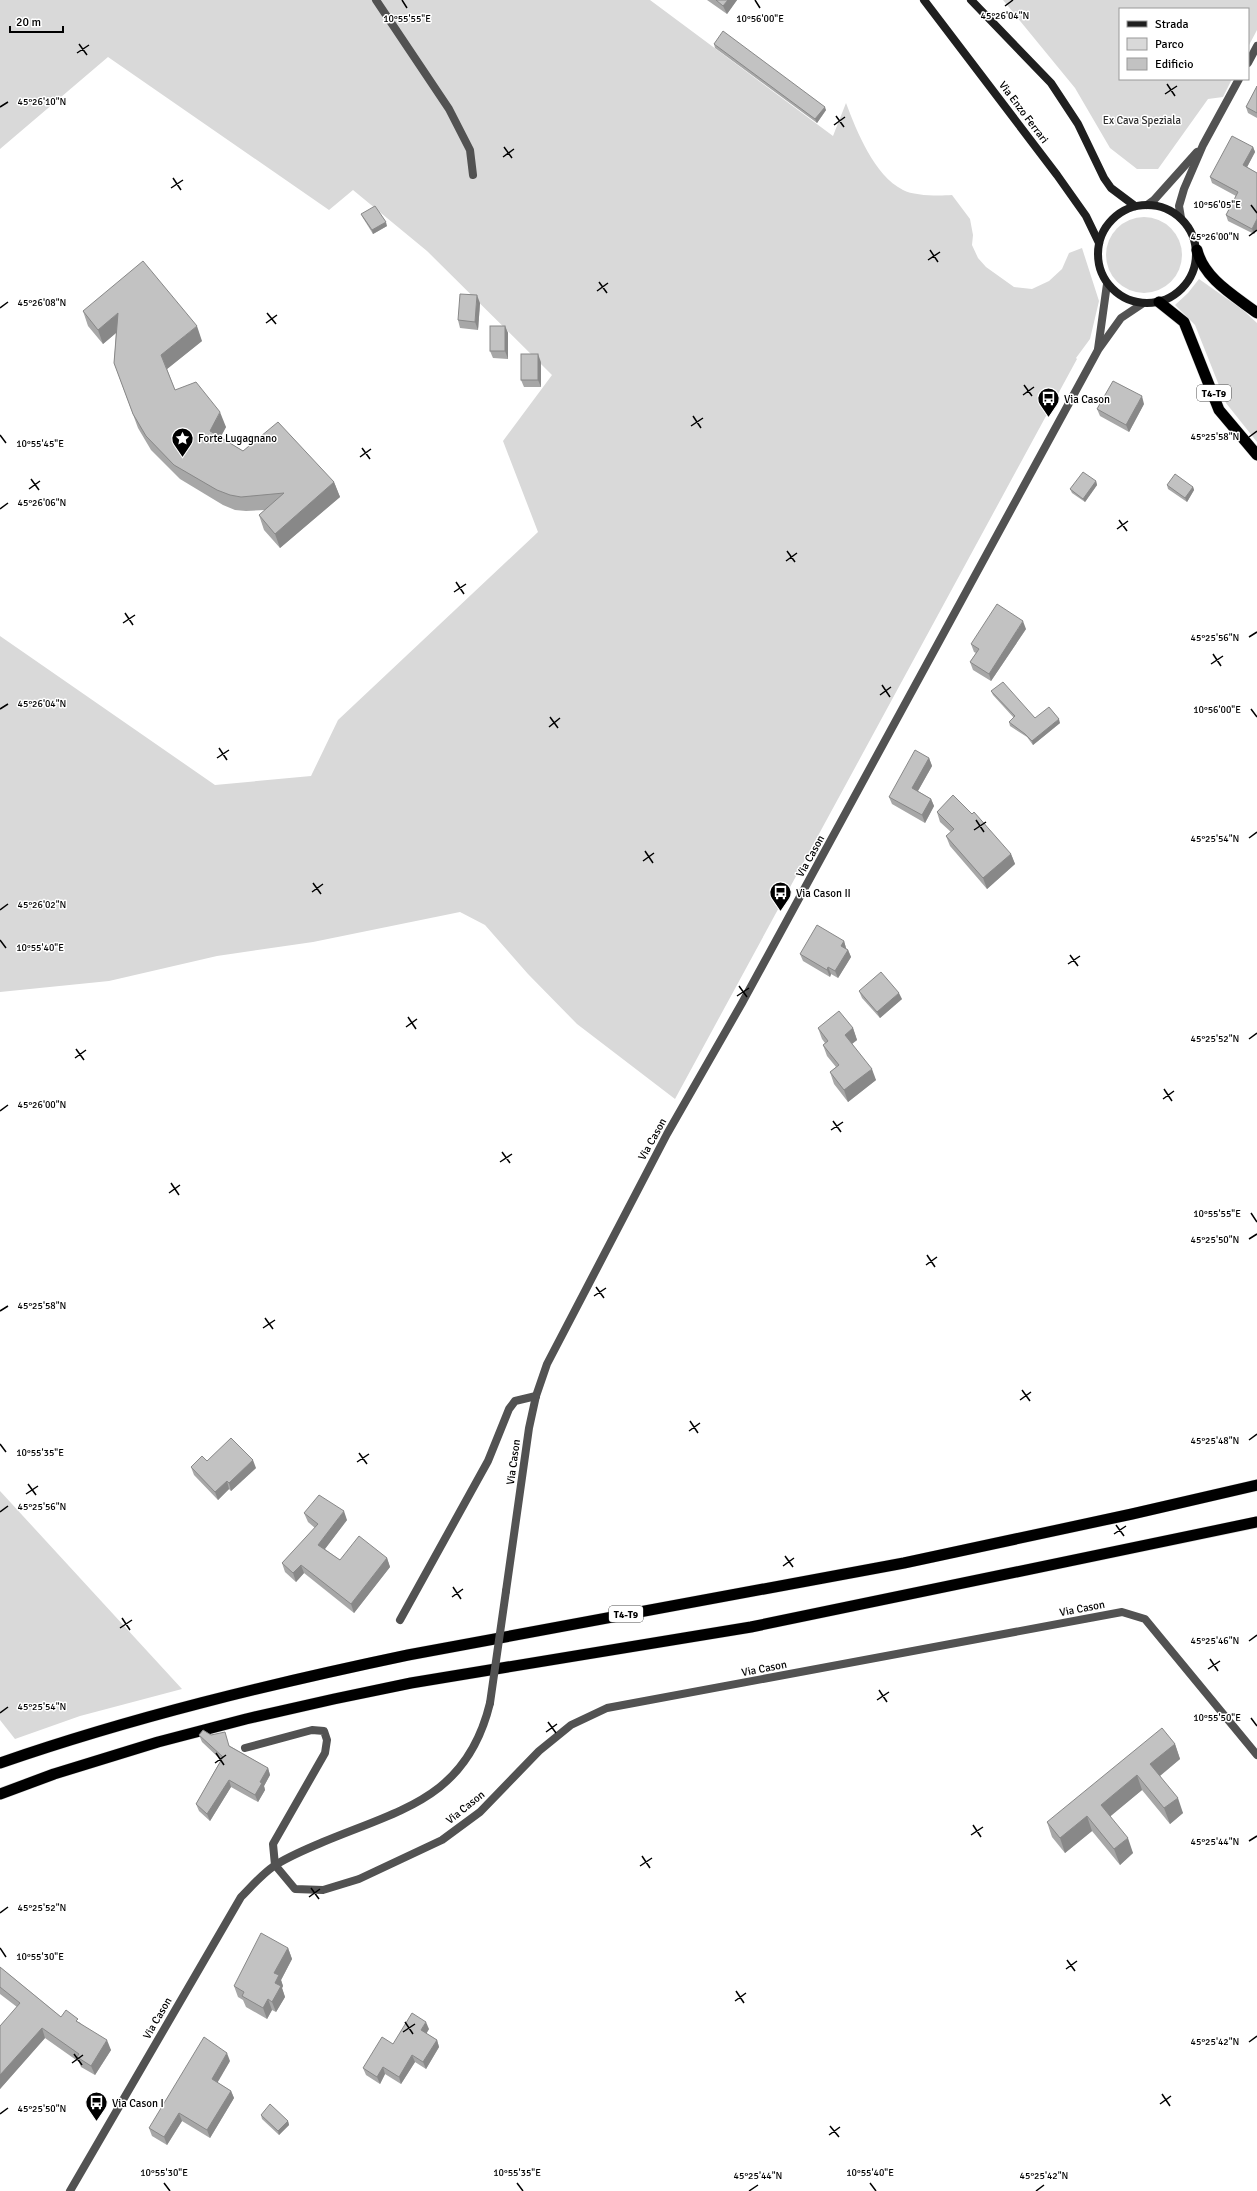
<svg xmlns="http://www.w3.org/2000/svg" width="1257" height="2191" viewBox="0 0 1257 2191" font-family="Signika,sans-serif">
  <rect width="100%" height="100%" fill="#fff"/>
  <g fill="#d9d9d9">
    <path d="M0 0H650L833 136 846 103C857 132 874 175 903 190 914 196 939 196 952 195L970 219 973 235 972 245 978 258 986 267 1014 287 1032 289 1049 281 1062 269 1069 253 1082 248 1099 301 1090 339 1076 358 1077 359 675 1099 577 1024 528 974 485 925 460 912 313 942 217 956 109 981 0 992V636L215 785 311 776 338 720 538 532 503 441 552 375 427 251 353 190 329 210 108 57 0 149Z"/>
    <polygon points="1003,0 1257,0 1257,30 1248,47 1248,9 1120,9 1120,79 1232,79 1223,97 1208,99 1158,169 1137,169 1110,148 1075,88"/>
    <circle cx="1144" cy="255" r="38"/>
    <polygon points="1199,279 1243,310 1257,323 1257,442 1226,403 1195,325 1175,305 1188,293"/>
    <polygon points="0,1491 182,1689 80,1716 15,1739 0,1720"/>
  </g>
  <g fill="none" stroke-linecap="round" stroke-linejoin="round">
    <defs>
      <g id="trunk">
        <path d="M1197 250C1204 279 1235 296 1257 313"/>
        <polyline points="1159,302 1184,322 1219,410 1257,455"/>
        <path d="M0 1763C133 1717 270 1684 408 1655L904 1563 1132 1514 1257 1485"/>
        <polyline points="0,1794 54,1774 158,1742 246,1719 334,1699 411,1683 751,1627 1257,1522"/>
      </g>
    </defs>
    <use href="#trunk" stroke="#dbdbdb" stroke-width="12"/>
    <g stroke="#525252" stroke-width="8">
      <polyline points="376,0 449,109 470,150 473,175"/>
      <polyline points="1098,349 1107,284"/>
      <polyline points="506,1591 529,1428 536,1396 547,1364 667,1134 742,1003 1098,350 1121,318 1142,304"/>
      <polyline points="400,1620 488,1461 509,1409 515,1401 536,1396"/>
      <polyline points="245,1748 312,1730 324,1731 327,1740 325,1753 273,1844 275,1865 295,1889 323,1890 359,1879 442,1840 480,1812 539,1751 571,1725 607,1708 1122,1612 1145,1619 1257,1755"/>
      <path d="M70 2191 241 1897C252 1886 261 1875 274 1866 289 1856 307 1849 323 1842 402 1809 467 1798 490 1703"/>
    </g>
    <g stroke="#525252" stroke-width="8">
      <polyline points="1248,63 1257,46"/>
      <polyline points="1147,205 1154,200 1197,152"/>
      <polyline points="1181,218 1179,206 1184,189 1203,145 1239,79"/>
    </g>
    <g stroke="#1f1f1f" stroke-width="8">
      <polyline points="924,0 1057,175 1086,216 1099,243"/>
      <polyline points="971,0 1051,83 1078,124 1104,178 1111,188 1135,206"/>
      <circle cx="1147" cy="254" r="49"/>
    </g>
    <use href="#trunk" stroke="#000" stroke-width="11"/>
    <polyline stroke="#525252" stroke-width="8" points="490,1703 506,1591"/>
  </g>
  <g fill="#a7a7a7">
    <polygon points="707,0 737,0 727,14"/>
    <polygon points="714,44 826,110 817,123 715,48"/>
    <polygon points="1257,86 1257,118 1248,113 1246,107"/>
    <polygon points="1253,147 1255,152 1247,167 1257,173 1257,229 1254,234 1228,221 1226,215 1236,196 1212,183 1210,177"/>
    <polygon points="361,214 387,226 373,234 363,218"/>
    <polygon points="480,303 478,330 460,328 458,320"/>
    <polygon points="83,311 202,341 167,369 175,390 226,427 220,437 243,451 334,482 340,497 280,548 264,530 259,515 265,510 246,511 235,510 223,505 180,479 151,450 138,428 114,363 116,333 103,344 88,326"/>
    <polygon points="505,326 508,333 508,359 493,358 490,351"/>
    <polygon points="541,362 541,387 524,387 521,380"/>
    <polygon points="1144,404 1129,432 1100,416 1097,409"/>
    <polygon points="1096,481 1097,485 1085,502 1072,493 1070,489"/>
    <polygon points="1167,485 1193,487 1194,490 1187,502 1168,489"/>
    <polygon points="1026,629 991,681 973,670 970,662 976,653 974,652 971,644"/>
    <polygon points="991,691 1035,718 1060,723 1033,745 1027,737 1010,726 1009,722 1014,718 993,695"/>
    <polygon points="929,758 932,766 918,791 931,799 934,806 925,823 892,804 889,797"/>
    <polygon points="937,812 1011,854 1015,864 987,889 950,846 946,836 951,832 940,822"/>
    <polygon points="844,941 846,948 848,950 851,957 838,978 831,974 830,977 803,961 800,954"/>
    <polygon points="859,991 902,999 880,1018 862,998"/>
    <polygon points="818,1028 853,1028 857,1040 852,1044 876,1080 848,1102 834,1084 830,1072 836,1067 827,1056 823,1045 825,1043 822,1039"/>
    <polygon points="207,1461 256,1468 231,1491 229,1489 218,1500 194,1475 191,1467"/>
    <polygon points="304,1513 347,1520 325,1549 340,1560 387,1558 390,1567 354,1613 304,1573 296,1582 285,1572 282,1563 315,1528 308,1522"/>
    <polygon points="199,1735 230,1746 268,1768 270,1775 264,1786 265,1790 258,1802 231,1787 210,1821 199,1811 196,1804 221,1760 202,1742"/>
    <polygon points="1175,1744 1180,1759 1160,1776 1183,1813 1170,1824 1142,1790 1110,1816 1133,1853 1120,1865 1092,1831 1065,1853 1052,1837 1047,1822"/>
    <polygon points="288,1948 292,1959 281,1980 283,1986 282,1988 285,1997 276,2012 272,2010 267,2019 246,2007 243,2000 238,1997 234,1986"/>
    <polygon points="0,1967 61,2017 79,2022 111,2050 95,2075 81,2067 79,2062 45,2038 0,2089 0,2026 17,2007 0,1994"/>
    <polygon points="429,2029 426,2033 437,2040 439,2047 426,2069 415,2062 401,2084 385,2074 380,2084 366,2075 363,2068 393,2044"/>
    <polygon points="230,2061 217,2082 231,2091 234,2098 210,2138 182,2121 167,2145 152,2136 149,2128"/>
    <polygon points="261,2115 288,2121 289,2125 279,2135 262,2119"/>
  </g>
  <g fill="#888">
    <polygon points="728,0 737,0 727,14 723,6"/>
    <polygon points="825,107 826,110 817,123 815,119"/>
    <polygon points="1253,147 1255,152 1245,171 1243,165"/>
    <polygon points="1257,219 1257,229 1254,234 1252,229"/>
    <polygon points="386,222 387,226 373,234 372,230"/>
    <polygon points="477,295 480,303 478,330 475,322"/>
    <polygon points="118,313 123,327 103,344 98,330"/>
    <polygon points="197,326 202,341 167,369 161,355"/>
    <polygon points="505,326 508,333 508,359 505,351"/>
    <polygon points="538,354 541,362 541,387 538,380"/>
    <polygon points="1142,396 1144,404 1129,432 1126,425"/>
    <polygon points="220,412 226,427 216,446 210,431"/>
    <polygon points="1096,481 1097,485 1085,502 1083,499"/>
    <polygon points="334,482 340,497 280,548 275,534"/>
    <polygon points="1193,487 1194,490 1187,502 1185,498"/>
    <polygon points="1023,621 1026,629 991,681 989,674"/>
    <polygon points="1059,719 1060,723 1033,745 1032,741"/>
    <polygon points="929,758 932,766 915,796 912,788"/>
    <polygon points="931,799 934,806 925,823 922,815"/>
    <polygon points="1011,854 1015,864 987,889 983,878"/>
    <polygon points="844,941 846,948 844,953 841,946"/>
    <polygon points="848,950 851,957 838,978 835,971"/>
    <polygon points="828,967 831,974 830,977 827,970"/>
    <polygon points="899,993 902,999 880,1018 877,1012"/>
    <polygon points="853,1028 857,1040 849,1046 845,1035"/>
    <polygon points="872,1069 876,1080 848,1102 844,1090"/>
    <polygon points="253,1460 256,1468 231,1491 229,1483"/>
    <polygon points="227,1481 229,1489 218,1500 215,1492"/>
    <polygon points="344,1511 347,1520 321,1554 318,1545"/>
    <polygon points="387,1558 390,1567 354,1613 351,1604"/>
    <polygon points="301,1565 304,1573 296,1582 293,1573"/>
    <polygon points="1175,1744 1180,1759 1156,1779 1150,1764"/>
    <polygon points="268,1768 270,1775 264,1786 265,1790 258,1802 255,1795 260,1782"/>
    <polygon points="1137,1775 1142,1790 1106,1820 1101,1805"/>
    <polygon points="229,1780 231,1787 210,1821 207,1814"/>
    <polygon points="1178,1798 1183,1813 1170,1824 1164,1808"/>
    <polygon points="1087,1816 1092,1831 1065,1853 1060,1838"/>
    <polygon points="1128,1838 1133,1853 1120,1865 1114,1849"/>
    <polygon points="288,1948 292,1959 281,1980 283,1986 282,1988 285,1997 276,2012 272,2002 274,1973"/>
    <polygon points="268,1999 272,2010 267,2019 263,2008"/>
    <polygon points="426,2022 429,2029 424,2038 421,2030"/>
    <polygon points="42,2028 45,2038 0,2089 0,2075"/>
    <polygon points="107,2040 111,2050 95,2075 91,2066"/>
    <polygon points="437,2040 439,2047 426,2069 423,2062"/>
    <polygon points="227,2053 230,2061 215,2087 212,2079"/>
    <polygon points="412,2055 415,2062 401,2084 399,2077"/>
    <polygon points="383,2067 385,2074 380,2084 377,2077"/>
    <polygon points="231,2091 234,2098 210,2138 207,2130"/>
    <polygon points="179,2113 182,2121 167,2145 164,2137"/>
    <polygon points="288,2121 289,2125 279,2135 278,2131"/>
  </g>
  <g fill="#c2c2c2" stroke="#888">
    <polygon points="716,0 728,0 723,6"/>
    <polygon points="723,31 825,107 815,119 714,44"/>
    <polygon points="1257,86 1257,113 1246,107"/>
    <polygon points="1232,136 1253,147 1243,165 1257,173 1257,219 1252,229 1226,215 1238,192 1210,177"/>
    <polygon points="375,206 386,222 372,230 361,214"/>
    <polygon points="143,261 197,326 161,355 175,390 196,382 220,412 210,431 243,451 278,422 334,482 275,534 259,515 284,493 241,497 230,495 217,490 174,465 146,436 133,414 114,363 118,313 98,330 83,311"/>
    <polygon points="460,294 477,295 475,322 458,320"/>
    <rect x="490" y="326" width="15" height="25"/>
    <rect x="521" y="354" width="17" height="26"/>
    <polygon points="1113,381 1142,396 1126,425 1097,409"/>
    <polygon points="1083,472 1096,481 1083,499 1070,489"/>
    <polygon points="1175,474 1193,487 1185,498 1167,485"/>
    <polygon points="997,604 1023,621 989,674 970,662 979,649 971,644"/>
    <polygon points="1003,682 1035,718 1049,707 1059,719 1032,741 1025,734 1009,722 1015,716 991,691"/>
    <polygon points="915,750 929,758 912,788 931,799 922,815 889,797"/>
    <polygon points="953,795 972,814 974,812 1011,854 983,878 946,836 954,829 937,812"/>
    <polygon points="817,925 844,941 841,946 848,950 835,971 828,967 827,970 800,954"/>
    <polygon points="881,972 899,993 877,1012 859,991"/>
    <polygon points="839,1011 853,1028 845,1035 872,1069 844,1090 830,1072 839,1065 823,1045 828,1041 818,1028"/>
    <polygon points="231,1438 253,1460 229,1483 227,1481 215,1492 191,1467 202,1456 207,1461"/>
    <polygon points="319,1495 344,1511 318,1545 340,1560 359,1536 387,1558 351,1604 301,1565 293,1573 282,1563 318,1524 304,1513"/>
    <polygon points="1162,1728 1175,1744 1150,1764 1178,1798 1164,1808 1137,1775 1101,1805 1128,1838 1114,1849 1087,1816 1060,1838 1047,1822"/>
    <polygon points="203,1730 211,1735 225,1732 229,1746 268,1768 260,1782 262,1783 255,1795 229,1780 207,1814 196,1804 223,1757 199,1735"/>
    <polygon points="261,1933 288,1948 274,1973 279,1975 275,1983 281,1986 272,2002 268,1999 263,2008 242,1996 244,1992 234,1986"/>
    <polygon points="0,1967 61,2017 66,2010 78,2019 76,2021 107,2040 91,2066 77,2057 79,2054 42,2028 0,2075 0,2026 20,2003 0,1987"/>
    <polygon points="412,2013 426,2022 421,2030 437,2040 423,2062 412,2055 399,2077 383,2067 377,2077 363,2068 382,2037 393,2044"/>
    <polygon points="204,2037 227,2053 212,2079 231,2091 207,2130 179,2113 164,2137 149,2128"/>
    <polygon points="270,2104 288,2121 278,2131 261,2115"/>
  </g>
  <path fill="none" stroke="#000" stroke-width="1.5" d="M402 0 407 8M755 0 760 8M1005 6 1013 0M79 44 87 55M77 53 89 45M1167 84 1175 96M1165 94 1177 86M0 107 8 102M836 116 844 127M834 125 845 117M504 147 512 158M503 157 514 149M173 178 181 190M171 188 183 180M1251 205 1257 213M1249 236 1257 230M930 250 938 262M928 260 940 252M599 282 607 293M597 291 608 283M0 308 8 302M267 313 276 324M266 323 277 315M1024 385 1032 396M1023 395 1034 387M693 416 701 428M691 426 703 418M0 435 6 443M1249 437 1257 431M362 448 370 459M360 457 371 449M31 479 39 490M29 489 40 481M0 509 8 503M1119 520 1127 531M1117 529 1128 521M787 551 795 562M786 561 797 553M456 582 464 594M454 592 466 584M125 613 133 625M123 623 135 615M1249 637 1257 632M1213 654 1221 666M1211 664 1223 656M882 685 890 697M880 695 891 687M0 709 8 704M1251 709 1257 717M550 717 558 728M549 727 560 718M219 748 227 760M217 758 229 750M976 820 984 832M974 830 986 822M1249 838 1257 832M645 851 653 863M643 861 654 853M313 883 321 894M312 892 323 884M0 910 8 904M0 940 6 948M1070 955 1078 966M1068 964 1080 956M739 986 747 997M737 996 749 988M408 1017 416 1029M406 1027 417 1019M1249 1039 1257 1033M76 1049 84 1060M75 1058 86 1050M1164 1089 1172 1101M1163 1099 1174 1091M0 1111 8 1105M833 1121 841 1132M831 1130 843 1122M502 1152 510 1163M500 1162 512 1154M171 1183 179 1195M169 1193 180 1185M1251 1213 1257 1222M1249 1239 1257 1234M927 1255 935 1267M926 1265 937 1257M596 1287 604 1298M594 1296 606 1288M0 1311 8 1306M265 1318 273 1329M263 1328 275 1320M1022 1390 1030 1401M1020 1400 1031 1392M690 1421 698 1433M689 1431 700 1423M1249 1440 1257 1434M0 1444 6 1452M359 1453 367 1464M357 1462 369 1454M28 1484 36 1495M26 1494 38 1486M0 1512 8 1506M1116 1525 1124 1536M1114 1534 1126 1526M785 1556 793 1567M783 1566 794 1558M453 1587 461 1599M452 1597 463 1589M122 1618 130 1630M120 1628 132 1620M1249 1641 1257 1635M1210 1659 1218 1671M1208 1669 1220 1661M879 1690 887 1702M877 1700 889 1692M0 1713 8 1707M1251 1718 1257 1726M548 1722 556 1733M546 1732 557 1724M216 1753 224 1765M215 1763 226 1755M973 1825 981 1837M971 1835 983 1827M1249 1841 1257 1836M642 1856 650 1868M640 1866 652 1858M311 1888 319 1899M309 1897 320 1889M0 1913 8 1907M0 1948 6 1957M1067 1960 1075 1971M1066 1969 1077 1961M736 1991 744 2003M735 2001 746 1993M405 2022 413 2034M403 2032 415 2024M1249 2042 1257 2036M74 2054 82 2065M72 2063 83 2055M1162 2094 1170 2106M1160 2104 1171 2096M0 2114 8 2108M830 2126 839 2137M829 2135 840 2127M164 2183 170 2191M517 2183 523 2191M870 2183 876 2191M749 2191 758 2185M1036 2191 1044 2185"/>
  <defs>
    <symbol id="bus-pin" viewBox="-11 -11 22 30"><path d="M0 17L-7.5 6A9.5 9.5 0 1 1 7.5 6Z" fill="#000" stroke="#fff"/><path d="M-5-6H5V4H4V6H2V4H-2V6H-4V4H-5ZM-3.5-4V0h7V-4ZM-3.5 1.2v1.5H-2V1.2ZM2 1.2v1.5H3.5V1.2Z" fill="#fff"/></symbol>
    <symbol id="sight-pin" viewBox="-11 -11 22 30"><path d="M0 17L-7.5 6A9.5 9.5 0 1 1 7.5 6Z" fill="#000" stroke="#fff"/><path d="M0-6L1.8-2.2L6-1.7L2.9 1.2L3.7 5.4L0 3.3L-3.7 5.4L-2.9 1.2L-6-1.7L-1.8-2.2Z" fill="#fff"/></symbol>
  </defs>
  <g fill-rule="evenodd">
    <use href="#bus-pin" x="1036" y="386" width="25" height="34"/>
    <use href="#sight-pin" x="170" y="426" width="25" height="34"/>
    <use href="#bus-pin" x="768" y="880" width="25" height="34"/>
    <use href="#bus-pin" x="84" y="2090" width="25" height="34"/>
  </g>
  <g text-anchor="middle" stroke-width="3" stroke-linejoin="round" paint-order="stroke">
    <g fill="#fff" stroke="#4c4c4c" stroke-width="1">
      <rect x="1197" y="385" width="34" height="16" rx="3"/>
      <rect x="609" y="1606" width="34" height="16" rx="3"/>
    </g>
    <g font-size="10" font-weight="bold" fill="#000">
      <text x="1214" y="397">T4-T9</text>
      <text x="626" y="1618">T4-T9</text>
    </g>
    <g font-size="11" fill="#000" stroke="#fff">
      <text transform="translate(1024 112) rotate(53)" y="4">Via Enzo Ferrari</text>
      <text transform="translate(810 856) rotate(-61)" y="4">Via Cason</text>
      <text transform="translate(652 1139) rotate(-61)" y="4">Via Cason</text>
      <text transform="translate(513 1462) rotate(-82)" y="4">Via Cason</text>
      <text transform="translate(1082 1608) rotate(-11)" y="4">Via Cason</text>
      <text transform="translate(764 1668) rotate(-11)" y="4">Via Cason</text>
      <text transform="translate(465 1807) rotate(-39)" y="4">Via Cason</text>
      <text transform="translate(157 2018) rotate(-60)" y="4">Via Cason</text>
    </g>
    <g font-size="11" fill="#303030" stroke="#fff">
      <text x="1142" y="124">Ex Cava Speziala</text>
    </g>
    <g font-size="11" fill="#000" stroke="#fff" text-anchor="start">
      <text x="1064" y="403">Via Cason</text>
      <text x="198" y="442">Forte Lugagnano</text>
      <text x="796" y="897">Via Cason II</text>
      <text x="112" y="2107">Via Cason I</text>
    </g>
  </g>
  <g font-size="10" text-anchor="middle" fill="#000" stroke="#fff" stroke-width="3" stroke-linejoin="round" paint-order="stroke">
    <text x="1005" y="19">45°26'04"N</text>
    <text x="407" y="22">10°55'55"E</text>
    <text x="760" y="22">10°56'00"E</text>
    <text x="42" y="105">45°26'10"N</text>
    <text x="1217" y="208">10°56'05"E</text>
    <text x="1215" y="240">45°26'00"N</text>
    <text x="42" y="306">45°26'08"N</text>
    <text x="1215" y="440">45°25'58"N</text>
    <text x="40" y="447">10°55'45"E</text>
    <text x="42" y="506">45°26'06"N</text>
    <text x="1215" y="641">45°25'56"N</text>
    <text x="42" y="707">45°26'04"N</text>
    <text x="1217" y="713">10°56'00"E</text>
    <text x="1215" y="842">45°25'54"N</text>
    <text x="42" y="908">45°26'02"N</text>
    <text x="40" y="951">10°55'40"E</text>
    <text x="1215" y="1042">45°25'52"N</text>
    <text x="42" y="1108">45°26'00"N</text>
    <text x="1217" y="1217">10°55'55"E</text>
    <text x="1215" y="1243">45°25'50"N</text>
    <text x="42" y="1309">45°25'58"N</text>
    <text x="1215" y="1444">45°25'48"N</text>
    <text x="40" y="1456">10°55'35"E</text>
    <text x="42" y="1510">45°25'56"N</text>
    <text x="1215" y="1644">45°25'46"N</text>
    <text x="42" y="1710">45°25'54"N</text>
    <text x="1217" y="1721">10°55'50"E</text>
    <text x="1215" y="1845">45°25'44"N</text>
    <text x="42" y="1911">45°25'52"N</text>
    <text x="40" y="1960">10°55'30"E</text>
    <text x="1215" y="2045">45°25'42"N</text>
    <text x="42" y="2112">45°25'50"N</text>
    <text x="164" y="2176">10°55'30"E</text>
    <text x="517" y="2176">10°55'35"E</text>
    <text x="870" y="2176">10°55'40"E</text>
    <text x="758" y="2179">45°25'44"N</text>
    <text x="1044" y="2179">45°25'42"N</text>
  </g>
  <rect x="1119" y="8" width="130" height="72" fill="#ffffff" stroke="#999999"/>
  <rect x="1127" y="21" width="20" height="6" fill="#1f1f1f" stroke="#999999"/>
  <text x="1155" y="28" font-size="12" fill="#000000">Strada</text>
  <rect x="1127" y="38" width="20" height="12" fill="#d9d9d9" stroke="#999999"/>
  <text x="1155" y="48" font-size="12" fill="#000000">Parco</text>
  <rect x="1127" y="58" width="20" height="12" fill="#c2c2c2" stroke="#999999"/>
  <text x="1155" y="68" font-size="12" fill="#000000">Edificio</text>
  <path d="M10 26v6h53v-6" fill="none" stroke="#000000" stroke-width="2"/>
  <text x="16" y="26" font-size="12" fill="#000000" stroke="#ffffff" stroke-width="3" paint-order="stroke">20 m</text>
</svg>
